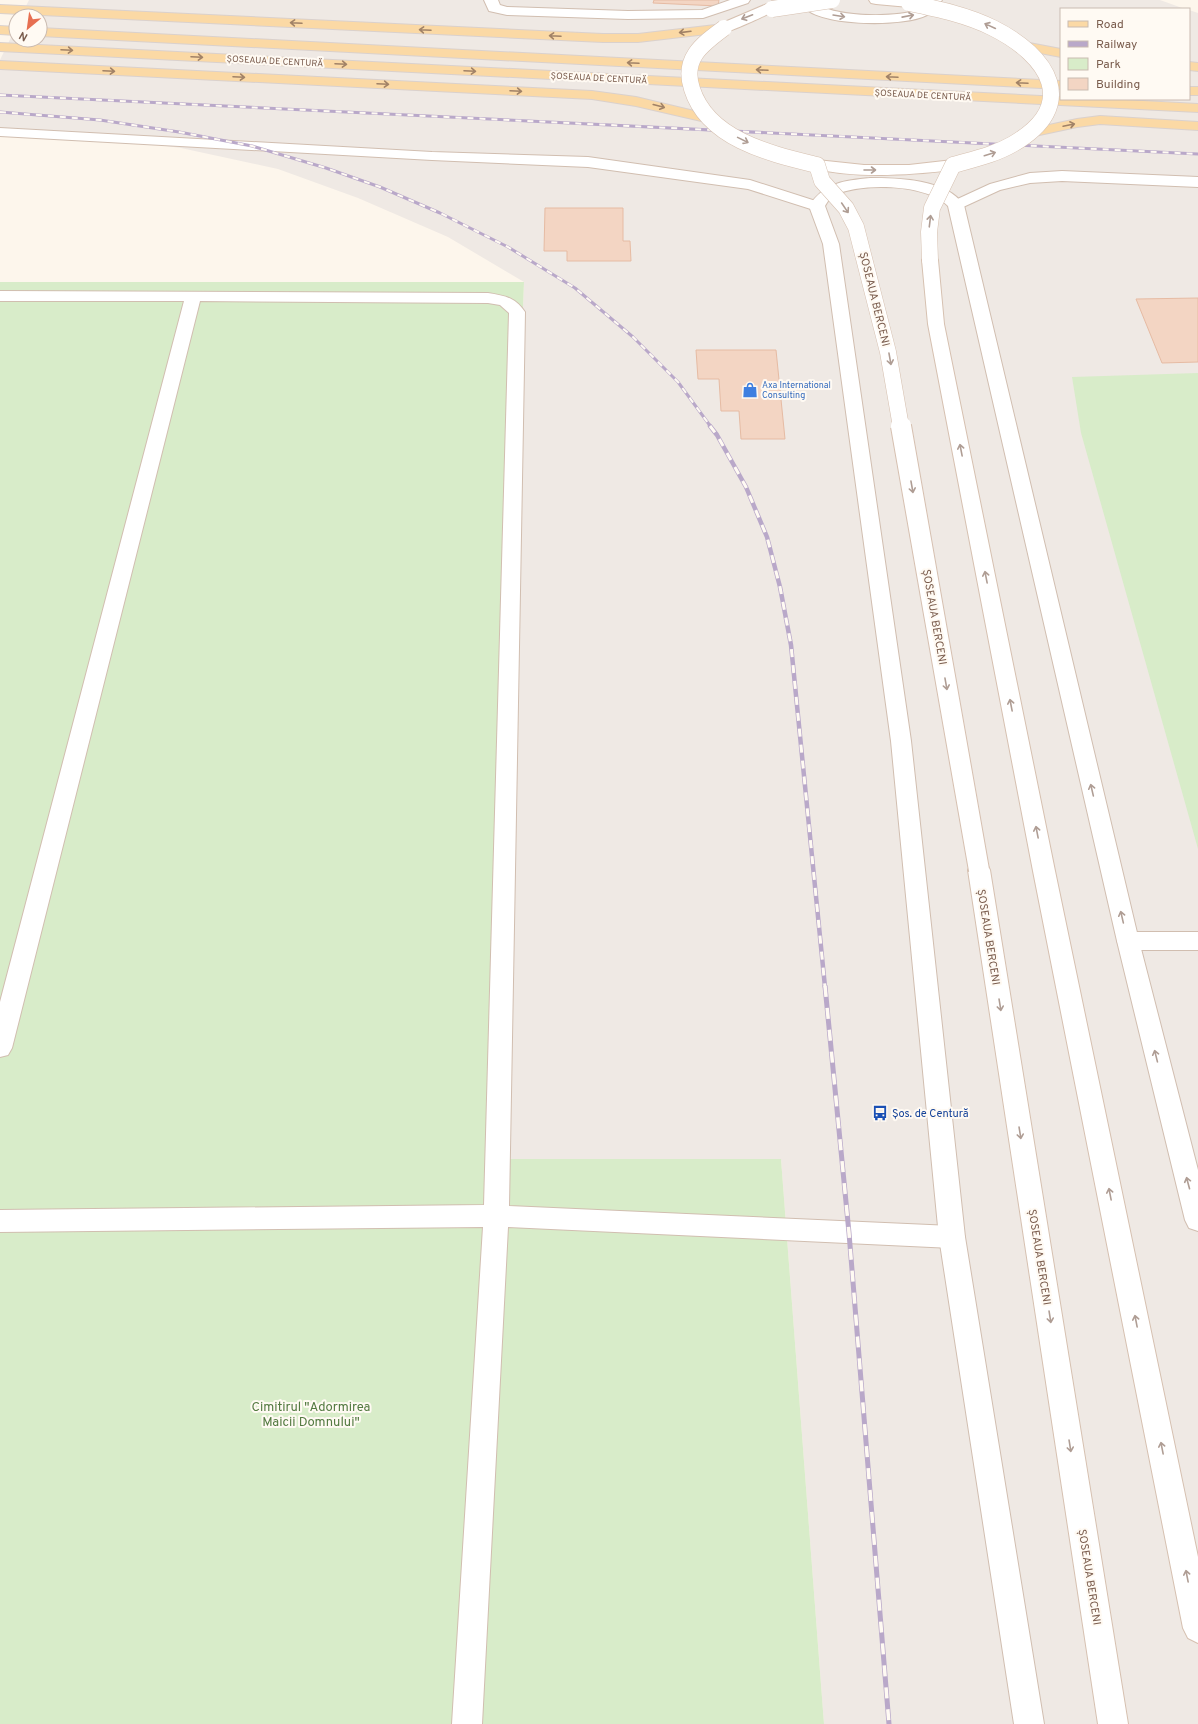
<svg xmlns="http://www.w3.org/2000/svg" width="1198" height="1724" viewBox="0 0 1198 1724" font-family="Overpass,sans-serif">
  <rect width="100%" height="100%" fill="#fdf6ec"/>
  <polygon fill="#efe9e4" points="29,0 1160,0 1185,9 1061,9 1061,99 1189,99 1189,10 1198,13 1198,1724 824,1724 781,1159 489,1159 524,282 448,237 358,198 278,169 181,148 73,134 0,130 0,60 16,27 16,40 40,40 40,16 21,16"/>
  <g fill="#d8ecc9">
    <polygon points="0,282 524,282 489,1159 781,1159 824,1724 0,1724"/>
    <polygon points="1198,373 1198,849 1081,433 1072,377"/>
  </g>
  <g fill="#f3d5c3" stroke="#e6bba3">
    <polygon points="654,0 719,0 718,6 653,3"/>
    <polygon points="545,208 623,208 623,241 630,241 631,261 567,261 567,251 544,251"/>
    <polygon points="1198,298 1198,362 1162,363 1136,299"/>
    <polygon points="696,350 776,350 785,439 741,439 739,411 721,411 719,379 698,379"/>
  </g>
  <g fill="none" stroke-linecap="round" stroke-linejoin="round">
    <defs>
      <g id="service">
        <polygon points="484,0 498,0 500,5 507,7 628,11 702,10 730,0 750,0 748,3 703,18 628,19 507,15 489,11"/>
        <polygon points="0,128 432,152 588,157 750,180 822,203 825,206 822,209 817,211 748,189 588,167 432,160 0,136"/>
        <polygon points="1062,171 1198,177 1198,187 1062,181 1030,183 1000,190 961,208 956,210 951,208 948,205 951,202 990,184 1030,173"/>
        <path d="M0 291 488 293C505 296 515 297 525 312L509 1206 952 1226 961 1229 965 1237 961 1245 952 1248 508 1227 482 1724H452L483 1227 0 1232V1210L484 1205 509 313 500 305 488 303 200 301 12 1048 8 1055 0 1057V1002L184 301H0Z"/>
        <polygon points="1128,932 1198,932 1198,950 1128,950 1120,947 1117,941 1120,935"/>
      </g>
      <g id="minor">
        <path d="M800 0H814C825 18 898 18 917 10 922 8 925 5 928 0H942C937 7 935 11 927 15 904 27 828 26 807 10 804 8 802 3 800 0Z"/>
        <path d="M870 178C898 178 946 179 964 205L1139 941 1198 1170V1231L1189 1228 1185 1220 1117 941 948 206C928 184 861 182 835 195 831 197 827 202 825 206L839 244 911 741 965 1237 1044 1724H1014L939 1237 891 741 823 244 809 206C825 182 843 181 870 178Z"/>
      </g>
      <g id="secondary">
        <path d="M776 0H792C788 6 733 31 725 32 723 32 722 32 719 31L717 28 719 25 727 21Z"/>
        <polygon points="869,0 913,0 916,3 914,6 909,7 876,4 871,3"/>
        <path d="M817 160 864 165H909L953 160 958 162 961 165 958 168 953 170C908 175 856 179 812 168L809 165 812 162Z"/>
        <polygon points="930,255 936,257 938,260 944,324 1055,871 1198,1557 1198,1643 1188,1638 1183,1628 1033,871 928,324 922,260 924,257"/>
        <polygon points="979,862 987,864 990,870 1128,1724 1098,1724 968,870 971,864"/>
      </g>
      <g id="primary">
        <polygon points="0,5 603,34 638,34 724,24 729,25 731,28 729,31 724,32 638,42 603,42 0,13"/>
        <polygon points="0,26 16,27 16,35 0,34"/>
        <polygon points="40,28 1061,81 1061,89 40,36"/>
        <polygon points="1024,42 1061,49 1061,57 1019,49 1017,46 1019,43"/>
        <polygon points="0,43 1061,97 1061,99 1106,99 1198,104 1198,112 0,51"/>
        <polygon points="0,61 592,91 636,97 715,116 717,119 715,122 710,123 636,106 592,99 0,69"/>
        <polygon points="1189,62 1198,63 1198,71 1189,70"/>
        <rect x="1189" y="87" width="9" height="8"/>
        <polygon points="1100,116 1198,122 1198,130 1100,124 1077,127 1030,137 1025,136 1023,133 1025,130 1030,129 1077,119"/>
      </g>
    </defs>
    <use href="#service" stroke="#d1beb0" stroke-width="2"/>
    <use href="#minor" stroke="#d1beb0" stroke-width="2"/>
    <use href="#secondary" stroke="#d6c0b0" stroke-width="2"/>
    <use href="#primary" stroke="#dad1cd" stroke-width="2"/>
    <use href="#service" fill="#fff" fill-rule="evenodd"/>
    <use href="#minor" fill="#fff" fill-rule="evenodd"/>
    <use href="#secondary" fill="#fff" fill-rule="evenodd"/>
    <use href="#primary" fill="#fbd9a5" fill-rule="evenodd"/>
    <defs>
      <g id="rail-far2">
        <polyline points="0,95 1198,154"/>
        <polyline points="0,112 100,120 179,132 252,146 326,168 380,187 440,213 508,247 575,288 633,337 678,382 711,427"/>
      </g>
      <polyline id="rail-far1" points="710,426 717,435 746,487 767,537 780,587 791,645 825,987"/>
      <polyline id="rail" points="825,986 849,1233 889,1724"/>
    </defs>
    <use href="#rail-far2" stroke="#b9a8c9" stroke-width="3"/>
    <use href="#rail-far1" stroke="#b9a8c9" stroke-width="4.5"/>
    <use href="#rail" stroke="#b9a8c9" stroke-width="5"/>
    <use href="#rail-far2" stroke="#fffaf3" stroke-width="2" stroke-dasharray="6" stroke-linecap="butt"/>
    <use href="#rail-far1" stroke="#fffaf3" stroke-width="3" stroke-dasharray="8" stroke-linecap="butt"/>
    <use href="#rail" stroke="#fffaf3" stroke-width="3.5" stroke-dasharray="11" stroke-linecap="butt"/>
    <defs>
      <g id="secondary-bridge-far1">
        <path d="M909 3C938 9 967 15 993 28 1049 56 1080 105 1013 144 994 155 974 159 953 165L932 208 929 232 930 260"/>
        <polyline points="772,9 832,0"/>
        <path d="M724 28C701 45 682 59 692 89 708 140 772 154 817 165L822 181 846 208 856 227 888 352 901 427"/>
      </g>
      <polyline id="secondary-bridge" points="901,426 979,870"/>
    </defs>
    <use href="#secondary-bridge-far1" stroke="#d6c0b0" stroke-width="17" stroke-linecap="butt"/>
    <use href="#secondary-bridge" stroke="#d6c0b0" stroke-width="22" stroke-linecap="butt"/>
    <use href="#secondary-bridge-far1" stroke="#fff" stroke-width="16"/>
    <use href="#secondary-bridge" stroke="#fff" stroke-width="20"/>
  </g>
  <defs><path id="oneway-shaft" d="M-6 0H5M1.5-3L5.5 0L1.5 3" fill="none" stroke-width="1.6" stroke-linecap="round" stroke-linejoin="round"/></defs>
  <g stroke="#af9d94">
    <use href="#oneway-shaft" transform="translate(839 16) rotate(9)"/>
    <use href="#oneway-shaft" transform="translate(908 16) rotate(-11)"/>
    <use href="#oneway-shaft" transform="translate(747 17) rotate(159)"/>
    <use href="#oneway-shaft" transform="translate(990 26) rotate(-155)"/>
    <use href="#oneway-shaft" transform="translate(743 140) rotate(26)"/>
    <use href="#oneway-shaft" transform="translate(990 154) rotate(-17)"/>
    <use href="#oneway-shaft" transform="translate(870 170)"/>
    <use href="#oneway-shaft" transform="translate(845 208) rotate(56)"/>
    <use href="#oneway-shaft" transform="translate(930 221) rotate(-83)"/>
    <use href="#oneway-shaft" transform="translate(890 359) rotate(80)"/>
    <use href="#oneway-shaft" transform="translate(961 450) rotate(-101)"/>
    <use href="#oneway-shaft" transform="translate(912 487) rotate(80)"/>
    <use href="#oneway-shaft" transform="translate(986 577) rotate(-101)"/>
    <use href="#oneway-shaft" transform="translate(946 684) rotate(80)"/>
    <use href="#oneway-shaft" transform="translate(1011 705) rotate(-101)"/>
    <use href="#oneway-shaft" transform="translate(1092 790) rotate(-103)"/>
    <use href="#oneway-shaft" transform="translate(1037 832) rotate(-101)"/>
    <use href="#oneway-shaft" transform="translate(1122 917) rotate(-103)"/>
    <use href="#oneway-shaft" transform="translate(1000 1005) rotate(81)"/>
    <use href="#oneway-shaft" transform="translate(1156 1056) rotate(-104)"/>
    <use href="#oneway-shaft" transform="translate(1020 1133) rotate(81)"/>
    <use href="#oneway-shaft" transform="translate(1188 1183) rotate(-105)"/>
    <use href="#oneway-shaft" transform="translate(1110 1194) rotate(-101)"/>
    <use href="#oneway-shaft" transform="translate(1050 1317) rotate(81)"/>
    <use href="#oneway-shaft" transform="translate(1136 1321) rotate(-101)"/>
    <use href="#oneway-shaft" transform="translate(1070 1446) rotate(81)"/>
    <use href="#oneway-shaft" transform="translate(1162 1448) rotate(-101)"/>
    <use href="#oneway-shaft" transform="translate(1187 1576) rotate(-101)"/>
  </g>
  <g stroke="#a18267">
    <use href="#oneway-shaft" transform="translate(296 23) rotate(-177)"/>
    <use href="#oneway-shaft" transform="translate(425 30) rotate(-177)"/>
    <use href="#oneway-shaft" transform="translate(685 32) rotate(173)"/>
    <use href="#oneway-shaft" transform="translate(555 36) rotate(-177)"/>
    <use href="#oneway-shaft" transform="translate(67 50) rotate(3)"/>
    <use href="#oneway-shaft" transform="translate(197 57) rotate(3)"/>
    <use href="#oneway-shaft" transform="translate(633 63) rotate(-177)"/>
    <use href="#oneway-shaft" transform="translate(341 64) rotate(3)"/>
    <use href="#oneway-shaft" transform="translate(762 70) rotate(-177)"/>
    <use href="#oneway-shaft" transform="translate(109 71) rotate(3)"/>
    <use href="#oneway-shaft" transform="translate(470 71) rotate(3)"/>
    <use href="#oneway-shaft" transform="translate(239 77) rotate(3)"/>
    <use href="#oneway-shaft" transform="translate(892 77) rotate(-177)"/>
    <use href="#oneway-shaft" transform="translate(1022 83) rotate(-177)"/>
    <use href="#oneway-shaft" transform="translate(383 84) rotate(3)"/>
    <use href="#oneway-shaft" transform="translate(516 91) rotate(3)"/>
    <use href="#oneway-shaft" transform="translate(659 106) rotate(15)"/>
    <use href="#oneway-shaft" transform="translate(1069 125) rotate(-12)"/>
  </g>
  <defs>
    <symbol id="shop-bare" viewBox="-9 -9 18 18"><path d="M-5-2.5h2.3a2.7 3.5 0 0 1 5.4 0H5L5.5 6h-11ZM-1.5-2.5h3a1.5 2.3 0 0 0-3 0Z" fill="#3f7fe0" stroke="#fffaf3" stroke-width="2.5" paint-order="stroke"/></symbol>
    <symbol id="bus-bare" viewBox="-9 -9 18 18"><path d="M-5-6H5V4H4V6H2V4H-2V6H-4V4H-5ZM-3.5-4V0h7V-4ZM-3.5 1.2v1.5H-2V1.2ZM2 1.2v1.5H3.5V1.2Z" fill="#1a4fb4" stroke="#fffaf3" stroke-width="2.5" paint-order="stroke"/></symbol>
  </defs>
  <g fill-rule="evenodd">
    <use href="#shop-bare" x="739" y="379" width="22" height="22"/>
    <use href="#bus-bare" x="869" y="1102" width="22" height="22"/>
  </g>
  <g text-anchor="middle" stroke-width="4" stroke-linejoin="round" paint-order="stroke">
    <g font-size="9" fill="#7a5c4d" stroke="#fffaf3">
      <text transform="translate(275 61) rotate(3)" y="3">ȘOSEAUA DE CENTURĂ</text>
      <text transform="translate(599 78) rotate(3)" y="3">ȘOSEAUA DE CENTURĂ</text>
      <text transform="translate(923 95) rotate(3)" y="3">ȘOSEAUA DE CENTURĂ</text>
    </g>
    <g font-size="9" fill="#366cbe" stroke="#fffaf3" text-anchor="start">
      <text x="762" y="388">Axa International<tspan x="762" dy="10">Consulting</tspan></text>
    </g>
    <g font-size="11" fill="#7a5c4d" stroke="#fffaf3">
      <text transform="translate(875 299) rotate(76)" y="4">ȘOSEAUA BERCENI</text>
      <text transform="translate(935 617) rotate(80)" y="4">ȘOSEAUA BERCENI</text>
      <text transform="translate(989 937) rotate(81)" y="4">ȘOSEAUA BERCENI</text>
      <text transform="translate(1040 1257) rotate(81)" y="4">ȘOSEAUA BERCENI</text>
      <text transform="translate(1090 1577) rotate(81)" y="4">ȘOSEAUA BERCENI</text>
    </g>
    <g font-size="11" fill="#164399" stroke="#fffaf3" text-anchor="start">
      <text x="892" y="1117">Șos. de Centură</text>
    </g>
    <g font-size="13" fill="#537a41" stroke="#fffaf3">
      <text x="311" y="1411">Cimitirul "Adormirea<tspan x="311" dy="15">Maicii Domnului"</tspan></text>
    </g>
  </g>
  <rect x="1060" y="8" width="130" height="92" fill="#fffaf3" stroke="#cabbb1"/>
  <rect x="1068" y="21" width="20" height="6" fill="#fbd9a5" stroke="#cabbb1"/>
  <text x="1096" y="28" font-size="12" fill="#7a5c4d">Road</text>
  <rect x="1068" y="41" width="20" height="6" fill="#b9a8c9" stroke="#cabbb1"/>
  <text x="1096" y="48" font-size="12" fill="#7a5c4d">Railway</text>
  <rect x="1068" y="58" width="20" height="12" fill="#d8ecc9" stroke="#cabbb1"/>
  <text x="1096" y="68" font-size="12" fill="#7a5c4d">Park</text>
  <rect x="1068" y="78" width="20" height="12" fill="#f3d5c3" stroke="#cabbb1"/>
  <text x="1096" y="88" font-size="12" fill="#7a5c4d">Building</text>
  <g transform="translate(28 28) rotate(209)"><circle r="19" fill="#fffaf3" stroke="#cabbb1"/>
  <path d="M0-3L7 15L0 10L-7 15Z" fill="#e76f51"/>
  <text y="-6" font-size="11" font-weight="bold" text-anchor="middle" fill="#7a5c4d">N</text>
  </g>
</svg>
